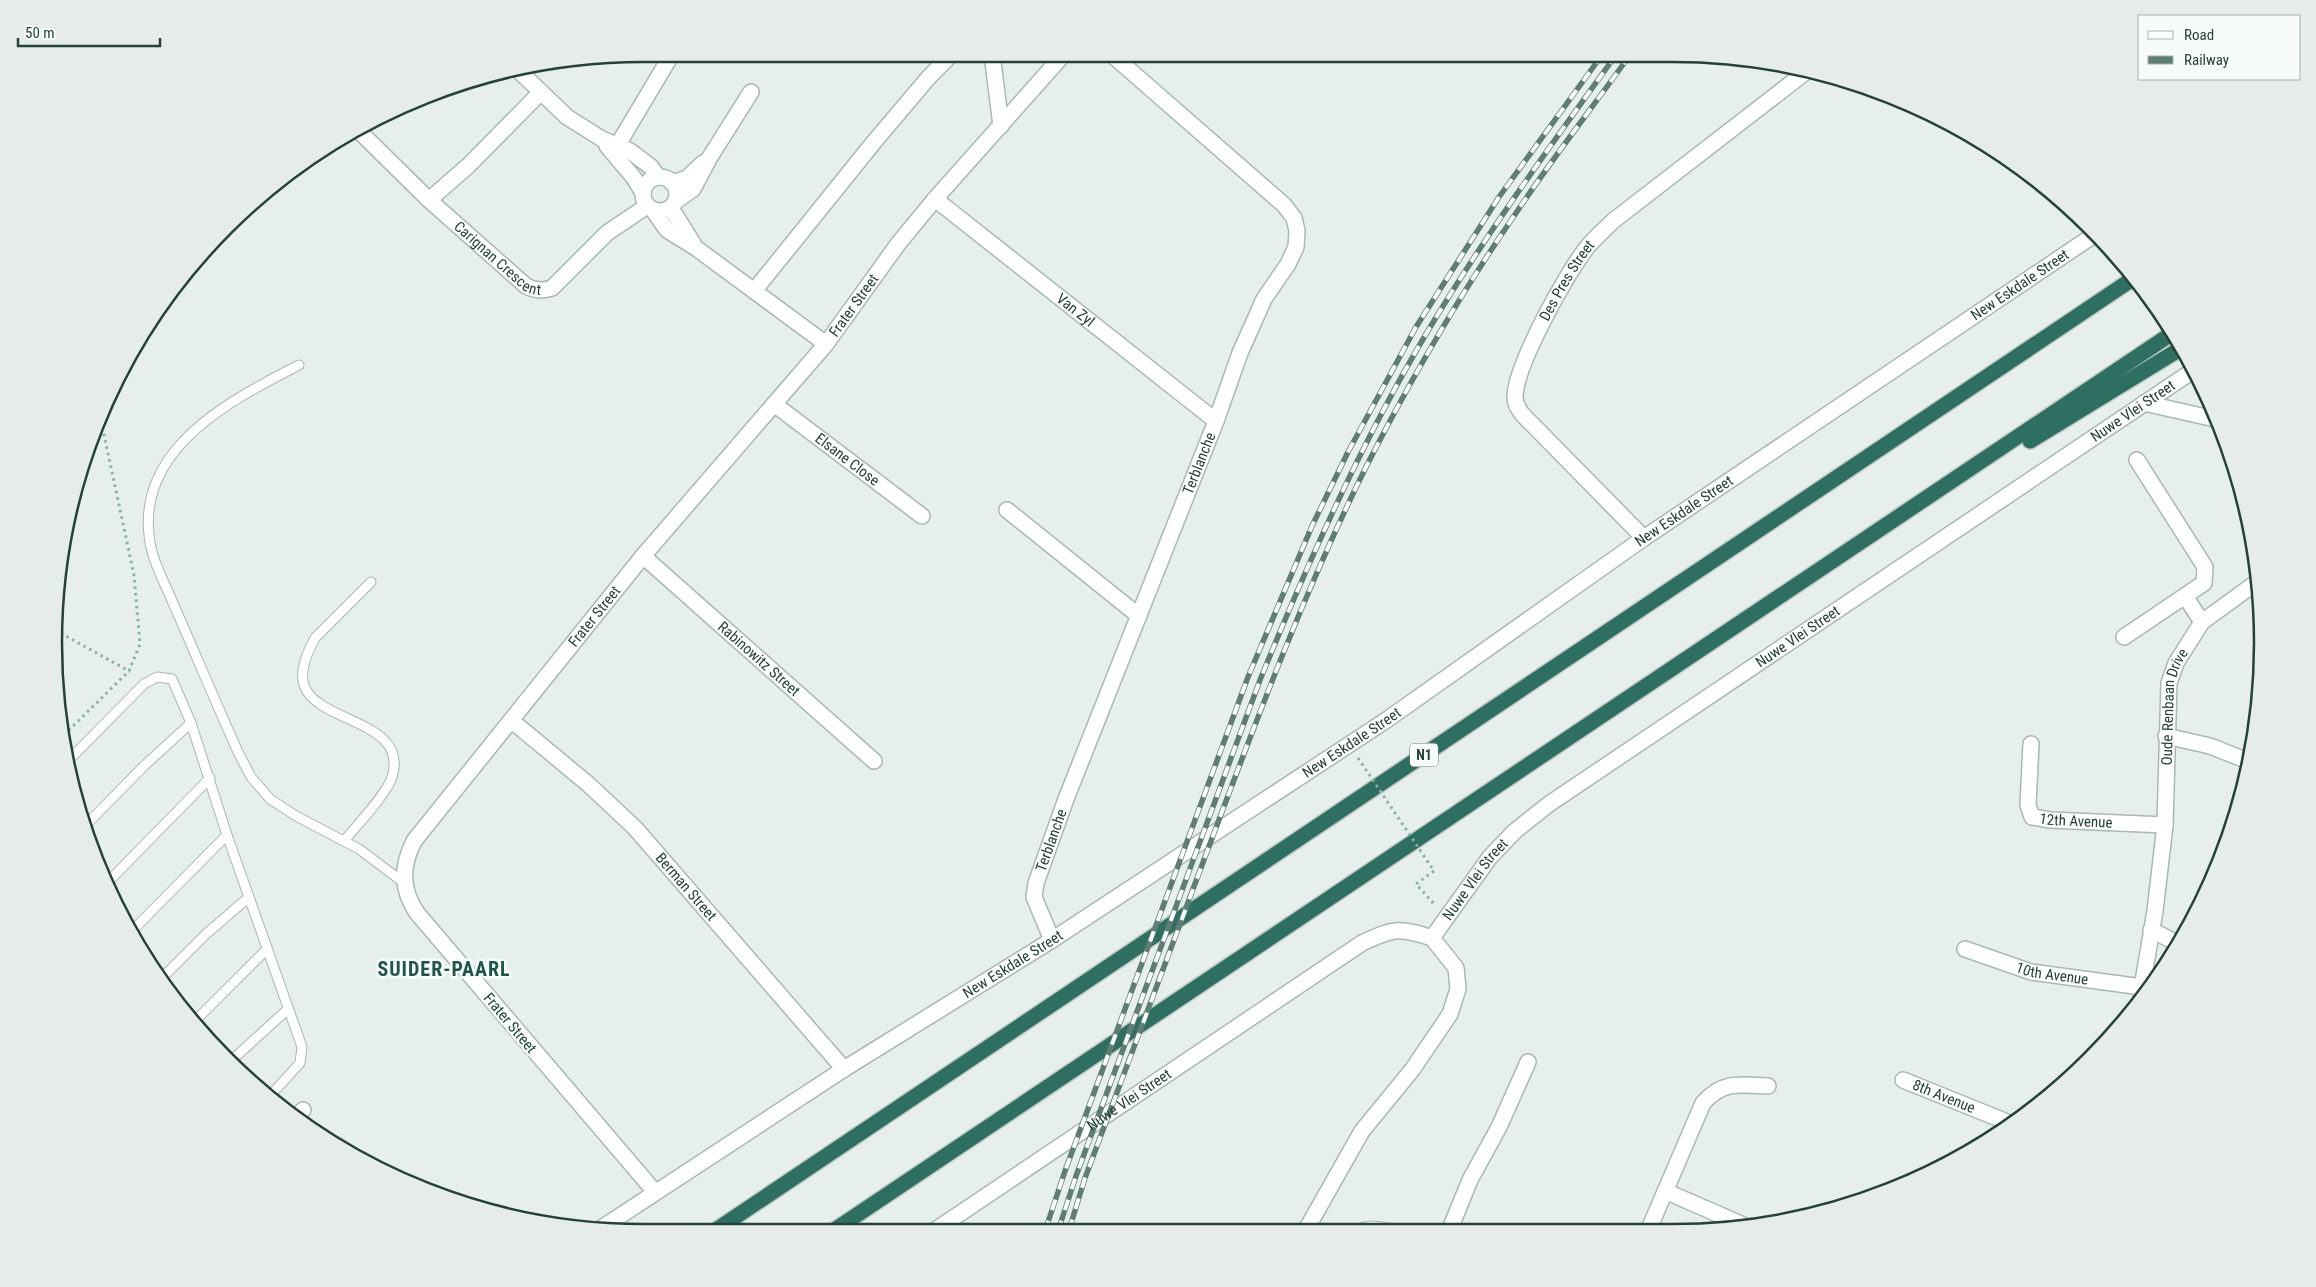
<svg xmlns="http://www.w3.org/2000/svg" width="2316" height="1287" viewBox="0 0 2316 1287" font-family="'Roboto Condensed',sans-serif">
  <rect width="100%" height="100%" fill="#e6efeb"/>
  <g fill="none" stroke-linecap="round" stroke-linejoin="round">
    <defs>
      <g id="service">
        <path d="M299 365C233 399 139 446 149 535 151 559 164 581 173 603 195 653 216 703 238 752L251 777 270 799 296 816 359 849 403 882"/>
        <polyline points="68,761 144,684 157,677 172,679 191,723 227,835 302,1047 300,1063 269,1097"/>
        <polyline points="84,827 145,765 191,723"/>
        <path d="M344 841C356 826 387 794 392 777 410 720 316 723 304 685 299 670 308 651 315 638L371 582"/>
        <polyline points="106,884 210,778"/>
        <polyline points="132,931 227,835"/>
        <polyline points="160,980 206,934 249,897"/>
        <polyline points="193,1023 267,949"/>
        <polyline points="231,1061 288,1009"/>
        <path d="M1357 1230C1369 1224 1380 1226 1393 1229"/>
      </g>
      <g id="minor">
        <polyline points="992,54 1001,126"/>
        <polyline points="516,68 567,117 602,139 630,151 651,167 658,177"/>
        <path id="s1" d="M357 129 429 200 526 286C535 291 543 291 552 288L607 233 647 206"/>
        <polyline points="607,146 634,178 643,193"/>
        <polyline points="613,153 672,54"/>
        <circle cx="660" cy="194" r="17"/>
        <polyline points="672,183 687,178 703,163"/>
        <path id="s2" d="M935 199 1216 421"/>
        <polyline points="429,200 469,165 541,92"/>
        <polyline points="676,201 693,189 710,157 751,92"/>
        <polyline points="671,208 694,245"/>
        <polyline points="653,210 667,230 696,248 826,344"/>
        <polyline points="754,291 874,142 929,77 952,54"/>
        <polyline points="2144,403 2215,419"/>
        <path id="s3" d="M774 404 922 516"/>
        <polyline points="1007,510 1139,616"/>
        <path id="s4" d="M1644 538 1522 414C1518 408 1515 404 1515 397 1515 366 1568 270 1589 245 1596 237 1605 229 1613 221L1807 71"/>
        <path id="s5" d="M643 556 874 761"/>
        <polyline points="2202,622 2257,582"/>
        <polyline points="2124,637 2204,583 2205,567 2137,460"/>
        <path id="s6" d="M512 721 588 784 635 828 844 1069"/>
        <polyline points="2166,736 2210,746 2248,761"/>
        <path id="s7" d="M2031 744 2028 805 2032 817 2050 820 2165 825"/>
        <polyline points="2151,930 2179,944"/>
        <path id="s8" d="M1052 940 1034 897 1036 883 1066 799 1216 421 1240 353 1264 299 1288 264 1296 247 1297 231 1294 218 1284 205 1111 54"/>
        <path id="s9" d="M1965 949 2031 972 2142 987"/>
        <path id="s10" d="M2141 993 2155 911 2165 825 2169 683 2176 663 2202 622 2185 596"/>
        <path id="s11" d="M1903 1080 2012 1124"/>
        <polyline points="295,1118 303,1110"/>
        <polyline points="1665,1191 1743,1225"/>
        <path id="s12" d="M655 1192 417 913C401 889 401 867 414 841L643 556 826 344 898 244 935 199 1064 54"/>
        <polyline points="1450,1229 1470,1180 1499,1127 1528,1062"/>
        <path d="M1649 1229 1703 1103C1724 1080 1740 1085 1768 1086"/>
        <polyline points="1306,1230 1362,1131 1412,1070 1450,1014 1458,989 1456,968 1432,938"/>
        <path id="s13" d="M934 1231 1362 943C1394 928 1399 927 1432 938L1490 857 1515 831 1549 804 2194 370"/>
      </g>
      <g id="tertiary">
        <path id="s14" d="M597 1231 844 1069 1052 940 1385 721 1644 538 2094 235"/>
      </g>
      <g id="motorway">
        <polyline points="2030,441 2180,349"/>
        <polyline points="833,1231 2171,334"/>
        <polyline points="713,1232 2134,278"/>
      </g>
    </defs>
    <use href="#service" stroke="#a8b8b2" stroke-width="11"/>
    <use href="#minor" stroke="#a8b8b2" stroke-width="18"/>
    <use href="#tertiary" stroke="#a8b8b2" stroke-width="18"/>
    <use href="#motorway" stroke="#c2cac8" stroke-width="18"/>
    <g stroke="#86b3a5" stroke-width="3" stroke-dasharray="2.5 4" stroke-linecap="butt">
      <polyline points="55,630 129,671 140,644 134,575 100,416"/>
      <polyline points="64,735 129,671"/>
      <polyline points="1434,871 1416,884 1435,905"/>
    </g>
    <use href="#service" stroke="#fff" stroke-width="9"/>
    <use href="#minor" stroke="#fff" stroke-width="15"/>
    <use href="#tertiary" stroke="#fff" stroke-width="15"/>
    <use href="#motorway" stroke="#2f6f62" stroke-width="15"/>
    <defs>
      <g id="rail">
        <path d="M1069 1230 1085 1178C1127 1066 1169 954 1211 841 1259 713 1307 585 1368 463 1412 377 1461 293 1516 213 1552 159 1592 108 1630 55"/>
        <polyline points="1045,1231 1065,1171 1248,677 1312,526 1348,452 1416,327 1499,197 1602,55"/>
        <path d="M1058 1231 1076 1176 1260 680C1309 560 1362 441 1429 329 1486 234 1551 145 1616 55"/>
      </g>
    </defs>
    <use href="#rail" stroke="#5f7d75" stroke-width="5.5"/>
    <use href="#rail" stroke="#f7fbf9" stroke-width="4" stroke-dasharray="11" stroke-linecap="butt"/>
    <polyline stroke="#86b3a5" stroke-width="3" stroke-dasharray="2.5 4" stroke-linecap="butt" points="1358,758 1434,871"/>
  </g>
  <g text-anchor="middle" stroke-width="5" stroke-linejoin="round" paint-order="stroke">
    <rect fill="#f7fbf9" stroke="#637a73" stroke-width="1" x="1410" y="743.5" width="28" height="23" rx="4"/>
    <g font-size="14" font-weight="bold" fill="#24423a">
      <text x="1424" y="760">N1</text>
    </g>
    <g font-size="15" fill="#24423a" stroke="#f7fbf9">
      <text dy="5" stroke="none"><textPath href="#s1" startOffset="192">Carignan Crescent</textPath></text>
      <text dy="5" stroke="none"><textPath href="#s4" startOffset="321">Des Pres Street</textPath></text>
      <text dy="5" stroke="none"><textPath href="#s14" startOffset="1709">New Eskdale Street</textPath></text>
      <text dy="5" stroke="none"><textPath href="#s12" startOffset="1136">Frater Street</textPath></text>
      <text dy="5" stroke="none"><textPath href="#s2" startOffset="179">Van Zyl</textPath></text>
      <text dy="5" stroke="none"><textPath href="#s13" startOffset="1472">Nuwe Vlei Street</textPath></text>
      <text dy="5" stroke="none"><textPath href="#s3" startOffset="92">Elsane Close</textPath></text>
      <text dy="5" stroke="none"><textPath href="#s8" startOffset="511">Terblanche</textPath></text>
      <text dy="5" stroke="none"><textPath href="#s14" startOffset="1304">New Eskdale Street</textPath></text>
      <text dy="5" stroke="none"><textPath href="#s12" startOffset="731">Frater Street</textPath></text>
      <text dy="5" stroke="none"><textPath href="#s13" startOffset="1068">Nuwe Vlei Street</textPath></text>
      <text dy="5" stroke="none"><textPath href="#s5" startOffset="155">Rabinowitz Street</textPath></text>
      <text dy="5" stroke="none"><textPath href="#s10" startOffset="289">Oude Renbaan Drive</textPath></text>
      <text dy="5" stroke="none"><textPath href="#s14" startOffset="899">New Eskdale Street</textPath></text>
      <text dy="5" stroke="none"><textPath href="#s7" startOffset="118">12th Avenue</textPath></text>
      <text dy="5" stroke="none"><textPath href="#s8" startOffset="106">Terblanche</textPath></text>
      <text dy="5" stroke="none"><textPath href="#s13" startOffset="662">Nuwe Vlei Street</textPath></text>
      <text dy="5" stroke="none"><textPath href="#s6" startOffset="241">Berman Street</textPath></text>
      <text dy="5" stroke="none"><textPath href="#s14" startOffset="494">New Eskdale Street</textPath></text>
      <text dy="5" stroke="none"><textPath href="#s9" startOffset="91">10th Avenue</textPath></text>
      <text transform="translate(510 1023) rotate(50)" y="5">Frater Street</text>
      <text dy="5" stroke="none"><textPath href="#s11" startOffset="44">8th Avenue</textPath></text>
      <text dy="5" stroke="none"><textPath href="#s13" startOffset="235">Nuwe Vlei Street</textPath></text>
    </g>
    <g font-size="20" font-weight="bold" letter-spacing="1" fill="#1f5548" stroke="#f7fbf9">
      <text x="444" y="976">SUIDER-PAARL</text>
    </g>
  </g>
  <path d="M0 0H2316V1287H0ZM643 62H1673A581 581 0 0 1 2254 643V643A581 581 0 0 1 1673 1224H643A581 581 0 0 1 62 643V643A581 581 0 0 1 643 62Z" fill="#e6ecea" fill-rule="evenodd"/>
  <path fill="none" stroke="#24423a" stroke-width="2.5" d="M643 62H1673A581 581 0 0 1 2254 643V643A581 581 0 0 1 1673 1224H643A581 581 0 0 1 62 643V643A581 581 0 0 1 643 62Z"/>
  <rect x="2138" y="15" width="162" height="65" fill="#f7fbf9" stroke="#a3b1ad"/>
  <rect x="2148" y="31" width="25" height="8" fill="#ffffff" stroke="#a3b1ad"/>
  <text x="2184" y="40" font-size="15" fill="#24423a">Road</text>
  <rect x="2148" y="56" width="25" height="8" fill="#5f7d75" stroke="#a3b1ad"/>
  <text x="2184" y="65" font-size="15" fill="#24423a">Railway</text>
  <path d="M18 38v8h142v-8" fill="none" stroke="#24423a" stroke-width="2.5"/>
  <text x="25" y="38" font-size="15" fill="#24423a" stroke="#f7fbf9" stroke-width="4" paint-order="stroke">50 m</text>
</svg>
